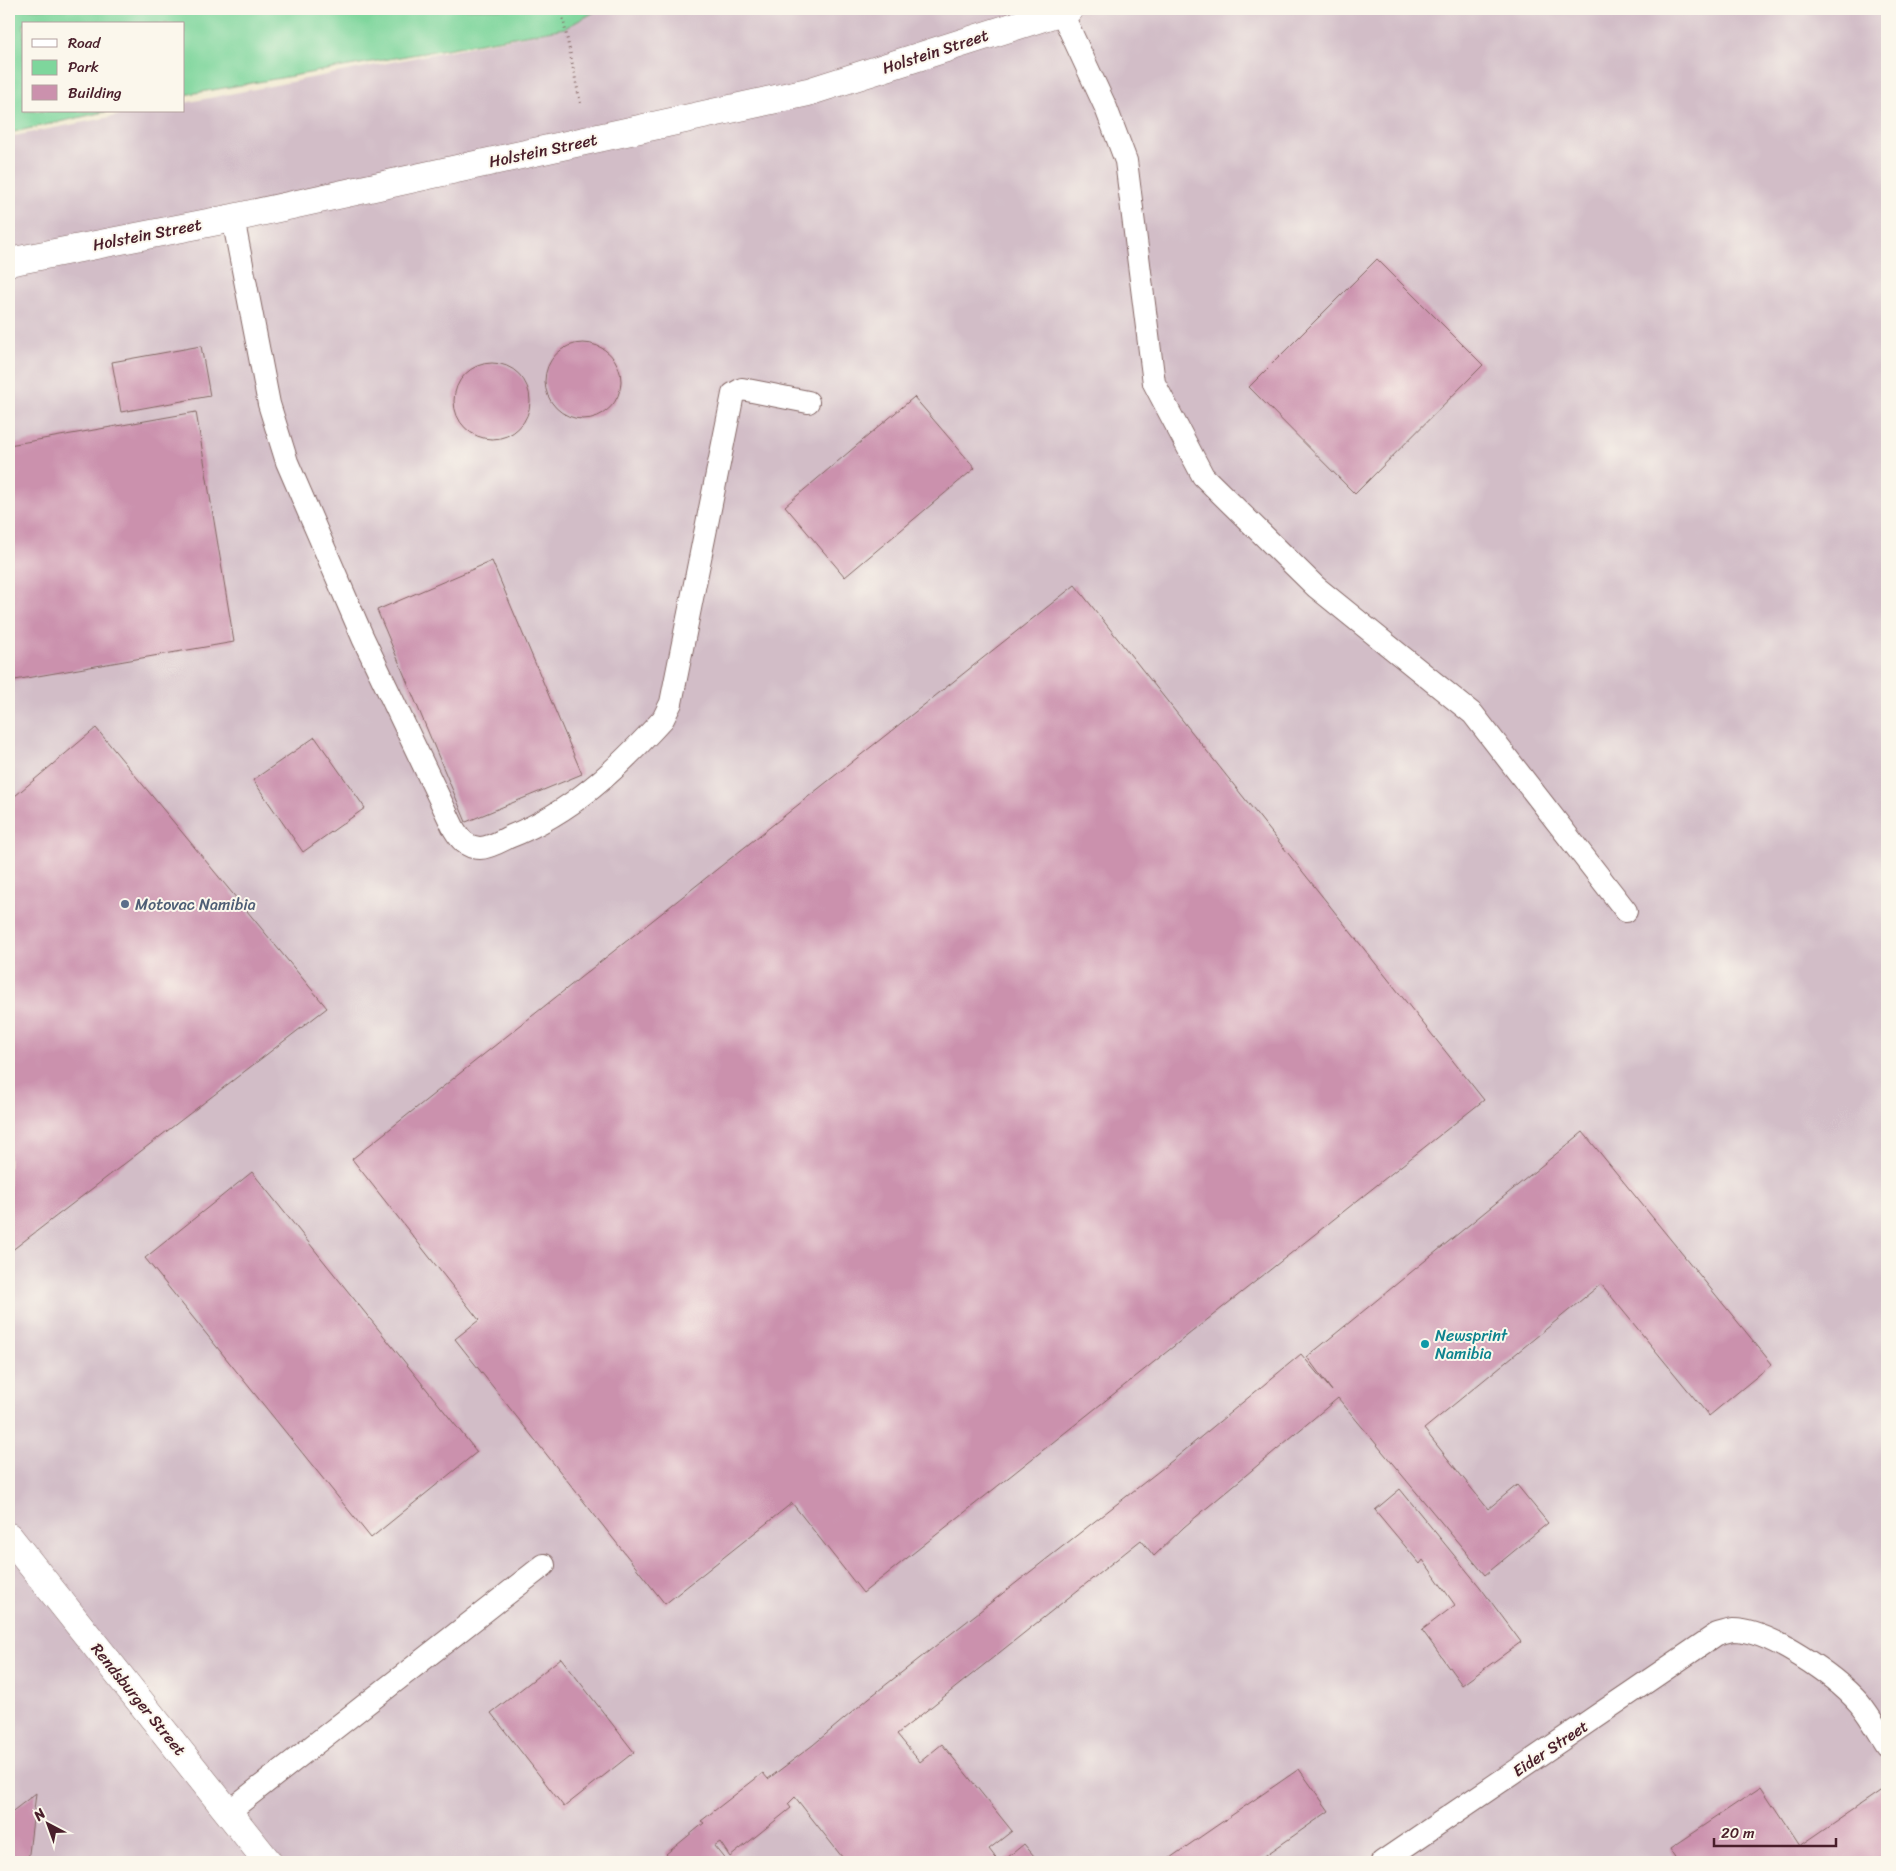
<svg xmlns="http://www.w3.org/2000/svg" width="1896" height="1871" viewBox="0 0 1896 1871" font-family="Sriracha,sans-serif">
  <rect width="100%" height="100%" fill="#fbf7ec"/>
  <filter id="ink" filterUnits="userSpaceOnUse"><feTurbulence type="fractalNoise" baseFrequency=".02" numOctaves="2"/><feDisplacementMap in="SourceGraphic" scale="10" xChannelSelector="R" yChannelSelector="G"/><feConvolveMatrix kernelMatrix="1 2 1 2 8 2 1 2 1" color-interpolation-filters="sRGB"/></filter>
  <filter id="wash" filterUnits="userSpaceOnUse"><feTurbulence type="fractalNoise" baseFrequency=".0096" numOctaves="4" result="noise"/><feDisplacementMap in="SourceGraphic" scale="20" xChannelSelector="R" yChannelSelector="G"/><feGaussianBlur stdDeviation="1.12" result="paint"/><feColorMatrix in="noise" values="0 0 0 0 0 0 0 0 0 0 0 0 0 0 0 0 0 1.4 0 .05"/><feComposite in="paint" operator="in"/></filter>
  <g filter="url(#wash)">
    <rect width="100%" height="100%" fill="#f1e9cf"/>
    <polygon fill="#d2bdc7" points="600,9 1887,9 1887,1862 9,1862 9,137 141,111 184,111 184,103 565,28"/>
    <polygon fill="#7ed69c" stroke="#647a64" points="9,9 600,9 565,28 184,95 184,24 24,24 24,111 109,111 9,133"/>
    <g id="blocks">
      <g fill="#cb91ad">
        <polygon points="1377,259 1483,365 1355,494 1249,387"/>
        <circle cx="583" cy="381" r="38"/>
        <polygon points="201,346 210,396 121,412 112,362"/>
        <circle cx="492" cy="401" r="38"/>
        <polygon points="914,397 975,468 845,577 785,506"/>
        <polygon points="196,412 234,642 9,681 9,445"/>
        <polygon points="492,561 582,774 466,822 377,610"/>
        <polygon points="1075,585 1484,1100 863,1593 792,1503 665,1604 455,1339 479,1320 352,1159"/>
        <polygon points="96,728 327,1008 11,1251 9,1248 9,801"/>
        <polygon points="315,737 365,808 303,852 253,780"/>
        <polygon points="1583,1132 1772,1364 1709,1416 1601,1284 1424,1429 1488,1509 1517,1485 1548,1523 1485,1575 1338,1398 1184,1527 1154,1556 1141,1540 897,1734 920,1762 942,1744 1012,1831 989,1849 999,1862 846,1862 795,1797 788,1804 791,1808 730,1857 720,1842 714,1846 727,1862 673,1862 666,1854 704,1823 701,1821 763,1773 768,1779 813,1745 869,1698 1173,1460 1301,1354 1332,1391 1307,1357"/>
        <polygon points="252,1172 477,1452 371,1538 145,1258"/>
        <polygon points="1400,1489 1480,1587 1521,1642 1462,1685 1422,1630 1455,1605 1423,1560 1420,1564 1375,1510"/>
        <polygon points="561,1658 634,1752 564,1807 491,1713"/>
        <polygon points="1299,1769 1329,1811 1256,1862 1164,1862"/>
        <polygon points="1761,1787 1800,1846 1886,1787 1887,1862 1679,1862 1670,1848"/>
        <polygon points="36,1793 28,1862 9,1862 9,1814"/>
        <polygon points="1024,1844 1039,1862 1002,1862"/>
      </g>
    </g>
  </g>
  <g filter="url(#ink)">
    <use href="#blocks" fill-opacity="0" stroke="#846664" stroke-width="1"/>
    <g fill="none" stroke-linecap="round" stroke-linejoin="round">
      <defs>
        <g id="lane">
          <polyline points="1061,11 1106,108 1126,161 1154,383 1203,476 1316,587 1473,714 1626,911"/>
          <path d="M233 218 269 404 287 462 363 638 454 829C460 839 467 848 480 848 489 848 501 841 509 837 573 812 617 769 663 719L671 703 733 394 742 389 808 402"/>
          <polyline points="228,1812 544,1565"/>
          <path d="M1382 1862 1717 1634C1722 1633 1727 1631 1732 1630 1769 1629 1835 1676 1859 1703 1870 1716 1878 1731 1887 1745"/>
        </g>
        <g id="street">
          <polyline points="9,262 233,218 808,92 1069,9"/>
          <polyline points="9,1537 268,1862"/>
        </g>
      </defs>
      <use href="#lane" stroke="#846664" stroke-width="24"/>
      <use href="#street" stroke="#846664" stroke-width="29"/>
      <polyline stroke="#846664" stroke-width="3" stroke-dasharray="1 4" stroke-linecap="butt" points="561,9 581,106"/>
      <use href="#lane" stroke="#fff" stroke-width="22"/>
      <use href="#street" stroke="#fff" stroke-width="28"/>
    </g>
  </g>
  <circle fill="#5c6f8a" stroke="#fbf7ec" stroke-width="2" cx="125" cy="904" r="5"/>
  <circle fill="#0f9aa8" stroke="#fbf7ec" stroke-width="2" cx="1425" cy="1344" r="5"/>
  <g text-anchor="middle" stroke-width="4" stroke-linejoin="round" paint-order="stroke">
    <g font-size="16" fill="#4a1f2b" stroke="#fbf7ec">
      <text transform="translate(935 51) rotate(-18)" y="6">Holstein Street</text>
      <text transform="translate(543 150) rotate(-12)" y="6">Holstein Street</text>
      <text transform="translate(147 234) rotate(-11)" y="6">Holstein Street</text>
      <text transform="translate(139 1699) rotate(51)" y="6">Rendsburger Street</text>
      <text transform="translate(1550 1748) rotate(-34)" y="6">Eider Street</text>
    </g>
    <g font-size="16" fill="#4e5e75" stroke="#fbf7ec" text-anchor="start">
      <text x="135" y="910">Motovac Namibia</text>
    </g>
    <g font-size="16" fill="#0d838f" stroke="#fbf7ec" text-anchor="start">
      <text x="1435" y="1341">Newsprint<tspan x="1435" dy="18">Namibia</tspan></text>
    </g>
  </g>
  <rect width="1896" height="1871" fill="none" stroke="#fbf7ec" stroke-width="30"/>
  <rect x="22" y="22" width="162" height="90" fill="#fbf7ec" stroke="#b4a19f"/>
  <rect x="32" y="39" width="25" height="8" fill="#ffffff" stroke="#b4a19f"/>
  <text x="68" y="48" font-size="15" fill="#4a1f2b">Road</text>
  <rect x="32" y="60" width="25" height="15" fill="#7ed69c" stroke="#b4a19f"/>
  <text x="68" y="72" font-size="15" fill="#4a1f2b">Park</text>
  <rect x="32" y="85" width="25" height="15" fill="#cb91ad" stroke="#b4a19f"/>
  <text x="68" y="98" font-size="15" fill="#4a1f2b">Building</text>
  <g transform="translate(48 1824) rotate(319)" stroke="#fbf7ec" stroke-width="4" paint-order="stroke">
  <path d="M0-4L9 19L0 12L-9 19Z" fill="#4a1f2b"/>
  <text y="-8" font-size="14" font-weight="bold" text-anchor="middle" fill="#4a1f2b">N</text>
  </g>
  <path d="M1714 1838v8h122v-8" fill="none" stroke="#4a1f2b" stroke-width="2.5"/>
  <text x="1721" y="1838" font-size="15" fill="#4a1f2b" stroke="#fbf7ec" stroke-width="4" paint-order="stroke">20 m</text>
</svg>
